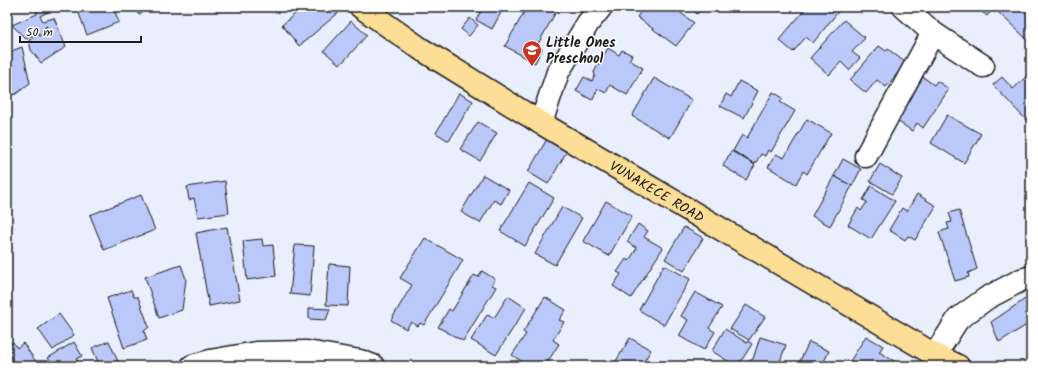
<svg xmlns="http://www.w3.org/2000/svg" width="1038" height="373" viewBox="0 0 1038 373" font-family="Kalam,sans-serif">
  <rect width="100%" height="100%" fill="#eaeffe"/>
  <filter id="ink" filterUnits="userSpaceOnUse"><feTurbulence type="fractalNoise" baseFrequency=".025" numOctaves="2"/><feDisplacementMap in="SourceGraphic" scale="8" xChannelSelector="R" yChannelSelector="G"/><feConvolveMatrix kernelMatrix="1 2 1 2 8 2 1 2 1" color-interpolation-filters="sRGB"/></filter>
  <g filter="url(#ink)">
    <g fill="#bac9fa" stroke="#1c1c1c">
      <polygon points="36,7 46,7 48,12 40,16 43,21 54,18 66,47 41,63 31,50 29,40 45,33 47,26 45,27 44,31 26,39 12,25 37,14"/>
      <polygon points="88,7 113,7 119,22 87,35 78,11"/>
      <polygon points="133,7 149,7 139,15"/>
      <polygon points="303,7 342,7 343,9 299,46 282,25"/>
      <polygon points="483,7 504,7 492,29 476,20"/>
      <polygon points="527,7 551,7 557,10 538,44 542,49 535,63 505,46"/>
      <polygon points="644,7 673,7 694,23 676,46 637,17"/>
      <polygon points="690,7 704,7 697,14"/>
      <polygon points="807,7 839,7 841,8 813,43 806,37 793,52 779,40"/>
      <polygon points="976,7 995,7 987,16"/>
      <polygon points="1004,7 1031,7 1031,43 999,13"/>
      <polygon points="470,18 478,25 469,36 461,29"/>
      <polygon points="844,20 865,38 852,52 860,58 849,70 841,62 829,75 810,58"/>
      <polygon points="351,21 367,35 343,62 339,64 324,51"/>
      <polygon points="879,46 886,51 888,49 906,63 886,87 877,80 866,93 850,80"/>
      <polygon points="22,47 30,83 16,94 7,96 7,57 12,56 9,52"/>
      <polygon points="608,48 619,55 622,50 632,55 629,60 643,68 627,95 610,85 606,93 598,89 592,100 576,91 584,77 592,81 595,76 594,72"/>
      <polygon points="1031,72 1031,119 1028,122 993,85 1002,77 1013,89"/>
      <polygon points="923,77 934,85 937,81 949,89 923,128 917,123 912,131 893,118 911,96"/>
      <polygon points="654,78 692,100 670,138 632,116"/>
      <polygon points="739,81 758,91 744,118 720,106 726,94 731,97"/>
      <polygon points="773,92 783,98 780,102 795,111 771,152 768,150 765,156 761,154 755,164 733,151 742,135 747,138"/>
      <polygon points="459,93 473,101 449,141 436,133"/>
      <polygon points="947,115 981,134 964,163 931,143"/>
      <polygon points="807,119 831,133 807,174 803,171 796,184 768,167 776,154 784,158"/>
      <polygon points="478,122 497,133 480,161 460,149"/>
      <polygon points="547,139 567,151 548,184 528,172"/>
      <polygon points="731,151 755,165 746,180 723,166"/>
      <polygon points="843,159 861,169 852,186 834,176"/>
      <polygon points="880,164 902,178 892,194 870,181"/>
      <polygon points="483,175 509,190 501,204 494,200 480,223 461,212"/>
      <polygon points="834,176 852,186 830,226 812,216"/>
      <polygon points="225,181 229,213 198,217 194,198 189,200 187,187"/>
      <polygon points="529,183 554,198 525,246 500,231"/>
      <polygon points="871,186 895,201 871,239 848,225 858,208 861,211 867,202 863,200"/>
      <polygon points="917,194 936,206 915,240 908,236 905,240 889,230 902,208 907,211"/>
      <polygon points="141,195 155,230 104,250 90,215"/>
      <polygon points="606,201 632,216 609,256 583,241"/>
      <polygon points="562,207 582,218 555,265 535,254"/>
      <polygon points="959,210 977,269 968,273 969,277 955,281 939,232 949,229 947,223 952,222 949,213"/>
      <polygon points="638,224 648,231 644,237 663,248 631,298 613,286 621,274 617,272 626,259 629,261 637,248 627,242"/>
      <polygon points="227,227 240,300 209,306 196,233"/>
      <polygon points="684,227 703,238 684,271 665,259"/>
      <polygon points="425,238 463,260 424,325 420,323 418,326 411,322 406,329 391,320 412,285 400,278"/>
      <polygon points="262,239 263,246 273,245 276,276 247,280 243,241"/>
      <polygon points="295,245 314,246 310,296 290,294"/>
      <polygon points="329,264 350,266 348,306 326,305"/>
      <polygon points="181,265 186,279 182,310 159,318 145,277"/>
      <polygon points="664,265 690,279 664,325 639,310"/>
      <polygon points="482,271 495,279 492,285 496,287 463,341 438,327 449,309 452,311 474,275 478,277"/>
      <polygon points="131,290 134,297 138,297 149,327 144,331 147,340 124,348 107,298"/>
      <polygon points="695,292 722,307 709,328 715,332 704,350 679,336 688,320 681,316"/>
      <polygon points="1031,295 1031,333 1025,326 999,342 991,322"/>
      <polygon points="508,296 526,308 496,355 471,340 487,315 494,318"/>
      <polygon points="545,297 566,310 559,320 564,322 553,340 559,344 545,366 526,364 512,355 526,334 523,332"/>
      <polygon points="746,305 765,317 749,340 730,329"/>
      <polygon points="309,308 330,309 326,320 309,319"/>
      <polygon points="59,314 74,335 53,350 38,329"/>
      <polygon points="725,329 747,343 748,341 752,344 741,361 734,365 712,351"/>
      <polygon points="866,336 883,346 879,352 894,361 891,366 847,366"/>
      <polygon points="760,337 786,345 779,364 784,366 748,366 749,361 753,359"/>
      <polygon points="630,338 651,350 641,366 613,366"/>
      <polygon points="109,341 120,366 100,366 92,348"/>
      <polygon points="13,342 17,348 23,343 39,366 7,366 7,346"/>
      <polygon points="74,342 82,356 76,359 81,366 54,366 48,358"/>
      <polygon points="809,342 829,351 822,366 800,366 798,365"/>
    </g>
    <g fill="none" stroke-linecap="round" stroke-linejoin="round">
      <defs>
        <g id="minor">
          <polyline points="904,7 933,33 983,66"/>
          <polyline points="541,123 558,72 588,23 601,7"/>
          <polyline points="866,156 933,33"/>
          <polyline points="935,355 958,319 987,298 1021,280 1031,277"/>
          <polyline points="192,366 210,361 256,353 307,352 360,361 373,366"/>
        </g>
        <g id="major">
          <path id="s1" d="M361 7 421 49 541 123 935 355 958 366"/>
        </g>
      </defs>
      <use href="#minor" stroke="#1c1c1c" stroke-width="25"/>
      <use href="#major" stroke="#1c1c1c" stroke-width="25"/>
      <use href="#minor" stroke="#fff" stroke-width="22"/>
      <use href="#major" stroke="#fdde96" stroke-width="22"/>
    </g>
  </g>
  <defs>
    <symbol id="school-pin" viewBox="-11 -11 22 30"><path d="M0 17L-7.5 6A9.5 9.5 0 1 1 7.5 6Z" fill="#c8321e" stroke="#fff"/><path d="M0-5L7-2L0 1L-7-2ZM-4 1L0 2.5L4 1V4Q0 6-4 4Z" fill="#fff"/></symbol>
  </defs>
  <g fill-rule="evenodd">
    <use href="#school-pin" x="521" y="39" width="22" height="30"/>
  </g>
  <g text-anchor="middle" stroke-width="3" stroke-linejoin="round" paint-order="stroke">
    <g font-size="14" font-weight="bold" fill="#1c1c1c" stroke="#fff" text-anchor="start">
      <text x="546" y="47">Little Ones<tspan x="546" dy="16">Preschool</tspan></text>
    </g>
    <g font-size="14" fill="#1c1c1c" stroke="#fff">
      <text dy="5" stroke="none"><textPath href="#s1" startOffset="349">VUNAKECE ROAD</textPath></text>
    </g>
  </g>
  <rect width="1038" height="373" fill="none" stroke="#fff" stroke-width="24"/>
  <rect x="12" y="12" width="1014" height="349" fill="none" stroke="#1c1c1c" stroke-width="1.5" filter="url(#ink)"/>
  <path d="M20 36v6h121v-6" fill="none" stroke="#1c1c1c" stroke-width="2"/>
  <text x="26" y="36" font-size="12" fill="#1c1c1c" stroke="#ffffff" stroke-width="3" paint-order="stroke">50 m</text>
</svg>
